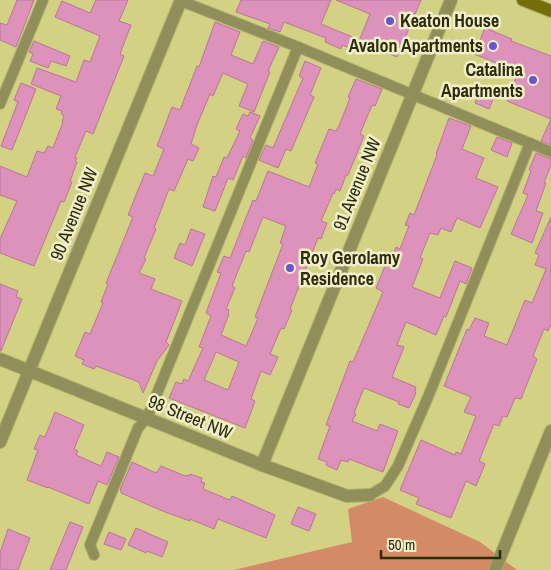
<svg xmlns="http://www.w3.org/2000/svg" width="551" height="570" viewBox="0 0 551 570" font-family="'Archivo Narrow',sans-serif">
  <rect width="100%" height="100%" fill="#d3d183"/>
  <polygon fill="#d28a67" points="383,497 480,542 517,570 234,570 352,542 348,509"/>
  <g fill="#dc92ba" stroke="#b97499" fill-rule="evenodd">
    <polygon points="17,0 34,0 16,47 0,40 0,23 7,25"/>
    <polygon points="96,0 128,0 119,21 131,25 120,54 124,56 93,134 86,131 75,157 77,158 75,161 77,162 70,181 72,182 64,202 61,201 34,266 0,253 0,239 17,201 0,195 0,166 27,177 37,151 44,153 48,146 53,148 63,122 62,122 64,116 61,114 62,111 56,109 61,96 31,84 37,68 76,82 84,60 90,62 100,36 55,17 62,1 90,13"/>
    <polygon points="241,0 331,0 321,24 355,38 350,48 342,45 341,49 325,42 326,38 284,22 280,32 268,28 270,24 236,12"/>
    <polygon points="336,0 421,0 397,57 359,41 370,14"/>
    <polygon points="215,22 240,32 231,55 253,64 263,41 279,47 268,71 270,72 254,112 239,106 248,84 223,73 213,96 210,94 197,125 191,144 199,148 193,161 188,159 174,191 169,189 154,228 156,229 144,258 146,259 139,273 155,279 151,289 182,301 166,342 169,345 157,361 143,393 139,382 96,366 94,369 82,364 84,360 75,356 85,332 90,334 103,303 101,302 108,284 106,283 133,217 128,215 145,173 153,176 164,149 157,146 172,107 180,110 197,66 199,67"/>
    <polygon points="485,28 512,39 511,41 551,56 551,145 541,141 551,119 507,101 518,72 474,54"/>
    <polygon points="34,41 70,56 66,66 51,61 48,68 30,61 33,54 29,52"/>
    <polygon points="305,61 321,68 310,95 314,97 291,151 286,149 278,168 259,160 266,145 273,148 303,78 299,76"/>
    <path d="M356 79 382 89 375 106 372 105 360 134 364 136 348 175H346L340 191 336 189 334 194 333 193 321 221 327 223 321 239 318 238 290 309 292 310 284 329 281 328 270 354 278 357 270 375 261 371 251 399 255 401 245 428 169 398 176 382 182 384 184 379 188 381 203 348 199 347 211 316 206 313 221 273 217 272 224 256 230 258 253 200 256 201 268 171 309 187 318 164 315 163 329 129 336 131 339 126 350 98 348 97ZM263 217 286 226 280 243 283 244 255 317 258 318 246 346 221 335 229 314H228L229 310 226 309 235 288 232 286 246 251 249 252ZM216 352 239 362 228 390 204 380Z"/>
    <polygon points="21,83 36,89 12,150 1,146 18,102 14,100"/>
    <polygon points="481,89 495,94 489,109 475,103"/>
    <polygon points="250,112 260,116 250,138 253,140 246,158 243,156 233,180 228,178 215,211 203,207 213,176 216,177 224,157 227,158 240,131 236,129 243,114 248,116"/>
    <polygon points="449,118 471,126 462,149 484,158 476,178 498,187 480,228 457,218 451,232 441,228 438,235 430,233 420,258 423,259 412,287 440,298 455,261 472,268 466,284 460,281 446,317 444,316 436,335 406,322 397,345 404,347 392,377 416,387 415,392 416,393 409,408 398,404 399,402 364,388 354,413 356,414 352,421 377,431 380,424 398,431 383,472 349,459 348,462 341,460 337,470 326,465 327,462 318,459 330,426 326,425 350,361 353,362 383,292 376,288 391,251 394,252 396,247 400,249 409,226 405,225 410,213 414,215 437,155 436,154"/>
    <polygon points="497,137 512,143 507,157 491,150"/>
    <polygon points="536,153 551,159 551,165 544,183 546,183 536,211 543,213 532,243 511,234 528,195 523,193 531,171 529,170"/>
    <polygon points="551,217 551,324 548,331 544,329 533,356 537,359 521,399 515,398 507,417 503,416 499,426 494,424 479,461 485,464 476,486 466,481 451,518 416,504 419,498 400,490 421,440 455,455 456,452 461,454 476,416 464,412 471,397 444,386 467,329 469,330 475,318 489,323 484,336 507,345 525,300 532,303 546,269 535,265 539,255 535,253"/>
    <polygon points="191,229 205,234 192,266 174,258 180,243 185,245"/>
    <polygon points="0,284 18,291 16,297 22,299 1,351 0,351"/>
    <polygon points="55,412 84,425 74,449 78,451 76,455 101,466 107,452 119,457 107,485 98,481 89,504 48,487 48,488 27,480 38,450 34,449 40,435 45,437"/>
    <polygon points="132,462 156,473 161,466 185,476 186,475 189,476 190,474 202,478 201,482 205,483 203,489 230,500 232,496 275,515 266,538 218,519 214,529 190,519 190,521 165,512 121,493 121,491 120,490"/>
    <polygon points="298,507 316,514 309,531 291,524"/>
    <polygon points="70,522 83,527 72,555 66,570 50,570"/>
    <polygon points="136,528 168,542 162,557 147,551 146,553 128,545"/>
    <polygon points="8,529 30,538 18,570 0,570 0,553"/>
    <polygon points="109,532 126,539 121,550 104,544"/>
  </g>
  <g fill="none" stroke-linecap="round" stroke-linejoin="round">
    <defs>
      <g id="service">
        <polyline points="181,1 298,47 551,152"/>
        <polyline points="0,104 43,0"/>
        <polyline points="370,495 385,486 398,466 428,397 530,143"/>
        <polyline points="94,555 90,545 138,428 147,418 298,47"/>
      </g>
      <g id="minor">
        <polyline points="0,359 262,465 347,496 370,495"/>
        <polyline points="0,442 181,0"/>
        <polyline points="262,465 451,0"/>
        <polyline points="495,570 551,431"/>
      </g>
      <polyline id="secondary" points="523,0 551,11"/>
    </defs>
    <use href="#service" stroke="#b2b06b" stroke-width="12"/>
    <use href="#minor" stroke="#b2b06b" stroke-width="14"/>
    <use href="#secondary" stroke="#b2b06b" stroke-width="14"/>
    <use href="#service" stroke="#908e5a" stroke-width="10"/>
    <use href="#minor" stroke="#908e5a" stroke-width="12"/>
    <use href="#secondary" stroke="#746f0b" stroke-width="12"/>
  </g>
  <g fill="#6a55ce" stroke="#f0efca" stroke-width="2">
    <circle cx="390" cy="21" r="5"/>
    <circle cx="493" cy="46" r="5"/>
    <circle cx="533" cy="80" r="5"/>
    <circle cx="290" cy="268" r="5"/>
  </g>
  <g text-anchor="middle" stroke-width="5" stroke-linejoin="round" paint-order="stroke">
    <g font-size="18" font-weight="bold" fill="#2c2b0a" stroke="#f0efca" text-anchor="start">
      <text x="400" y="27">Keaton House</text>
      <text x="483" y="52" text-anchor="end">Avalon Apartments</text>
      <text x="523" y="76" text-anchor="end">Catalina<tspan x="523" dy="21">Apartments</tspan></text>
      <text x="300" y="264">Roy Gerolamy<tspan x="300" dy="21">Residence</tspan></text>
    </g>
    <g font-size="18" fill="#2c2b0a" stroke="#f0efca">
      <text transform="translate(357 184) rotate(-68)" y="6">91 Avenue NW</text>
      <text transform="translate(74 214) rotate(-68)" y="6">90 Avenue NW</text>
      <text transform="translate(190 417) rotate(22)" y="6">98 Street NW</text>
    </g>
  </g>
  <path d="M381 550v8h119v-8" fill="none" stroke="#2c2b0a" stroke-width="2.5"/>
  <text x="388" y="550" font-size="15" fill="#2c2b0a" stroke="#f0efca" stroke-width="4" paint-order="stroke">50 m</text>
</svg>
